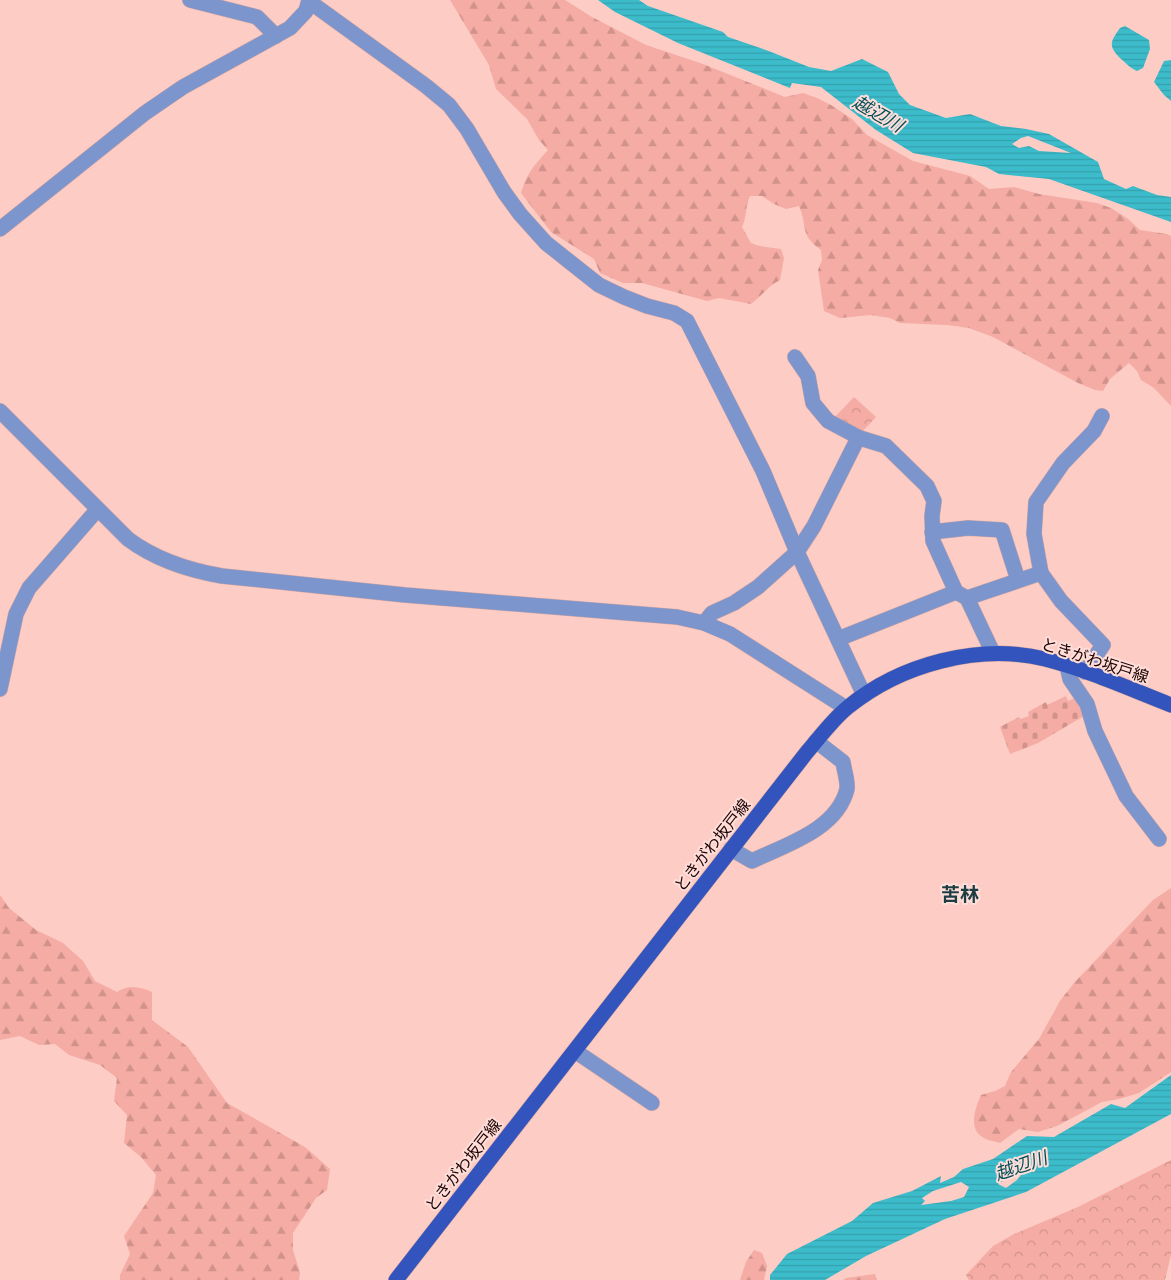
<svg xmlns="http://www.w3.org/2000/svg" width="1171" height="1280" viewBox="0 0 1171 1280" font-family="Karla,'Noto Sans JP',sans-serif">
  <defs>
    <pattern id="forest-firs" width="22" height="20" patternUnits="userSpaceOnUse" patternTransform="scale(1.25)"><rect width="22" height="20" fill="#f4aca4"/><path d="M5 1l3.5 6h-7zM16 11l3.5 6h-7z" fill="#d1928c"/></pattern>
    <pattern id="cemetery-stones" width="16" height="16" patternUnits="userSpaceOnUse" patternTransform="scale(1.25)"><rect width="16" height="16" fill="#f4aca4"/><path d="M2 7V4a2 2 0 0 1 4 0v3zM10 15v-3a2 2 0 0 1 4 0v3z" fill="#d1928c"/></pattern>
    <pattern id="park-crowns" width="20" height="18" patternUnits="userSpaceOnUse" patternTransform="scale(1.25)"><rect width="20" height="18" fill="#f4aca4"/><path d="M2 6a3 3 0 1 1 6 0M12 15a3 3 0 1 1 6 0" fill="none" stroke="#d1928c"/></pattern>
    <pattern id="water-rules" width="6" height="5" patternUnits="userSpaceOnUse" patternTransform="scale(1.25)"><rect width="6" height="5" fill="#3cbccb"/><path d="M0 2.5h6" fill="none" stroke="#34a0ad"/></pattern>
  </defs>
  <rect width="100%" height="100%" fill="#fdccc5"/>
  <g fill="url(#forest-firs)">
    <path d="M450 0H565L592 17 646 45 703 64 785 97 803 93 817 98 831 105 852 119 867 135 913 161 970 176 989 189 1014 187 1039 194 1097 203 1111 208 1128 219 1140 230 1167 234 1171 236V406L1154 388 1141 380 1137 371 1129 363 1110 379 1103 391 1095 390 1078 383 993 337 969 328 947 325 900 323 890 318 871 315 840 318 824 311 818 270 822 260 821 250C799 234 808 227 799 206L786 209 774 204 762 196H750C745 207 747 217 742 227L751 243 759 246 781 249 784 258 780 280C767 287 763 295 751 304L719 298 707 301 642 283H623L600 273 594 259 551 232 521 193C528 171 534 166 548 150L539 140 527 119 496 89 489 65Z"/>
    <path d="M1171 888V1072L1139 1093 1119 1099 1102 1102 1057 1126 1038 1132 1019 1129 1000 1143C994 1141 985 1140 981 1136 968 1127 976 1106 981 1095L995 1091 1005 1086 1011 1072 1039 1039 1060 1001 1074 983 1153 900Z"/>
    <path d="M0 895 9 908 36 930 63 943 83 961 95 981 117 992C129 984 140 987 152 992V1020L188 1047 227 1103 305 1147 330 1169 327 1190 316 1198 293 1233V1250L300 1273 299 1280H120V1275L130 1254 124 1236 153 1193 156 1175 141 1157 124 1143 127 1115 114 1101 117 1078 100 1065 69 1055 55 1044 39 1045 20 1036 0 1040Z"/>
    <polygon points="754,1250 762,1253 767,1266 764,1280 740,1280 746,1262"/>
    <polygon points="875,1274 877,1280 843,1280 846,1278"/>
  </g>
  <polygon fill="url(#cemetery-stones)" points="1066,696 1068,701 1075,698 1084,716 1038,743 1010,754 1000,727 1019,717 1021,719 1029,716 1028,712 1046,702 1047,705"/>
  <g fill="url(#park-crowns)">
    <polygon points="854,397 876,417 860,434 833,419"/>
    <polygon points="1171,1160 1171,1255 1165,1280 969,1280 966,1275 993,1246 1014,1234 1078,1207"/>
  </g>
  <g fill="url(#water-rules)" fill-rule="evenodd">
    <path d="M598 0H639L648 6 723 32 728 37 766 50 809 67 831 71 862 59 888 72 899 94 910 105 946 118 970 114 1001 126 1026 129 1049 134 1098 162 1104 179 1126 189 1133 186 1157 195 1171 197V222L1049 179 999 174 986 167 913 153 876 130 821 87 792 83 790 88 678 43 615 12ZM1028 136 1071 153 1039 151 1029 146 1019 148 1012 144 1021 138Z"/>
    <path d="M1125 26 1149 40 1150 49 1143 68 1137 71C1130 68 1127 64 1121 59 1108 46 1110 42 1120 28Z"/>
    <polygon points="1171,60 1171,101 1164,95 1154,82 1164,61"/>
    <path d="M1171 1075V1114L1026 1192 945 1219 866 1256 825 1280H770V1275L787 1254 852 1221 873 1203 912 1191 941 1176 940 1183 954 1177 963 1169 993 1159 1027 1136 1054 1137 1111 1104 1125 1108ZM1014 1173 1021 1175 1017 1180 1006 1188 998 1184ZM961 1182 969 1187 964 1197 951 1201 921 1205 925 1201 922 1198 933 1191Z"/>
  </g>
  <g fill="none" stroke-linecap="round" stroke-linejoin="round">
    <defs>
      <g id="minor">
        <polyline points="190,0 257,17 276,36"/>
        <polyline points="310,2 426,86 449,105 467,129 504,192 520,214 546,243 599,285 624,297 647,306 674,313 687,321 763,471 797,552 864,695"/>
        <polyline points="0,229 145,113 183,87 290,28 306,11 309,0"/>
        <polyline points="795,357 808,376 813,403 828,421 860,438"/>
        <path d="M0 411 128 539C156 560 187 570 222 576L405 595 677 617 704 623 730 634 846 708"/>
        <polyline points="932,532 968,528 1002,530 1018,580"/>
        <polyline points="1041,573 1061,601 1103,645 1085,672"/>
        <polyline points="967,598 993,653"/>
        <polyline points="704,623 712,613 734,603 758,587 797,552 814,526 856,442 860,438 886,446 927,486 934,501 932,516 933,541 956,592"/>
        <polyline points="838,639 956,592 967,598 1041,573 1034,534 1036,502 1063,463 1094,431 1102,416"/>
        <polyline points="1067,666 1070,679 1087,704 1095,731 1126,796 1159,839"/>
        <polyline points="0,689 16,614 29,588 97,510"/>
        <path d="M731 849 752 861C785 845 837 830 847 789 848 781 844 770 843 762L816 741"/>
        <polyline points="575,1051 652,1103"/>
      </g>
      <path id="major" d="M396 1280 807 752C820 737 833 719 848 707 901 664 979 643 1045 659 1088 670 1130 689 1171 705"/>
    </defs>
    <use href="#minor" stroke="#d5a8a2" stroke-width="16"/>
    <use href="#major" stroke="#d5a8a2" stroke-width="16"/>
    <use href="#minor" stroke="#7d95cd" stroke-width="15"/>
    <use href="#major" stroke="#3354bc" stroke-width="15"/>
  </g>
  <g text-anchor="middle" stroke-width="4" stroke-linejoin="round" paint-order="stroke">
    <g font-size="16" fill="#1e0504" stroke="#ffddd9">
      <text transform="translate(1095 660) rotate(18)" y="6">ときがわ坂戸線</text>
      <text transform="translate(712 845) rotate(-52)" y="6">ときがわ坂戸線</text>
      <text transform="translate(463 1165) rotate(-52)" y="6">ときがわ坂戸線</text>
    </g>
    <g font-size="18" font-style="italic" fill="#004f57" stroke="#ffddd9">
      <text transform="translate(878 114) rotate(30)" y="6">越辺川</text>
      <text transform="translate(1021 1166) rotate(-19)" y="6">越辺川</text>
    </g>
    <g font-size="19" font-weight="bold" fill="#1c3e42" stroke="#ffddd9">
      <text x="960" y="901">苦林</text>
    </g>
  </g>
</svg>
